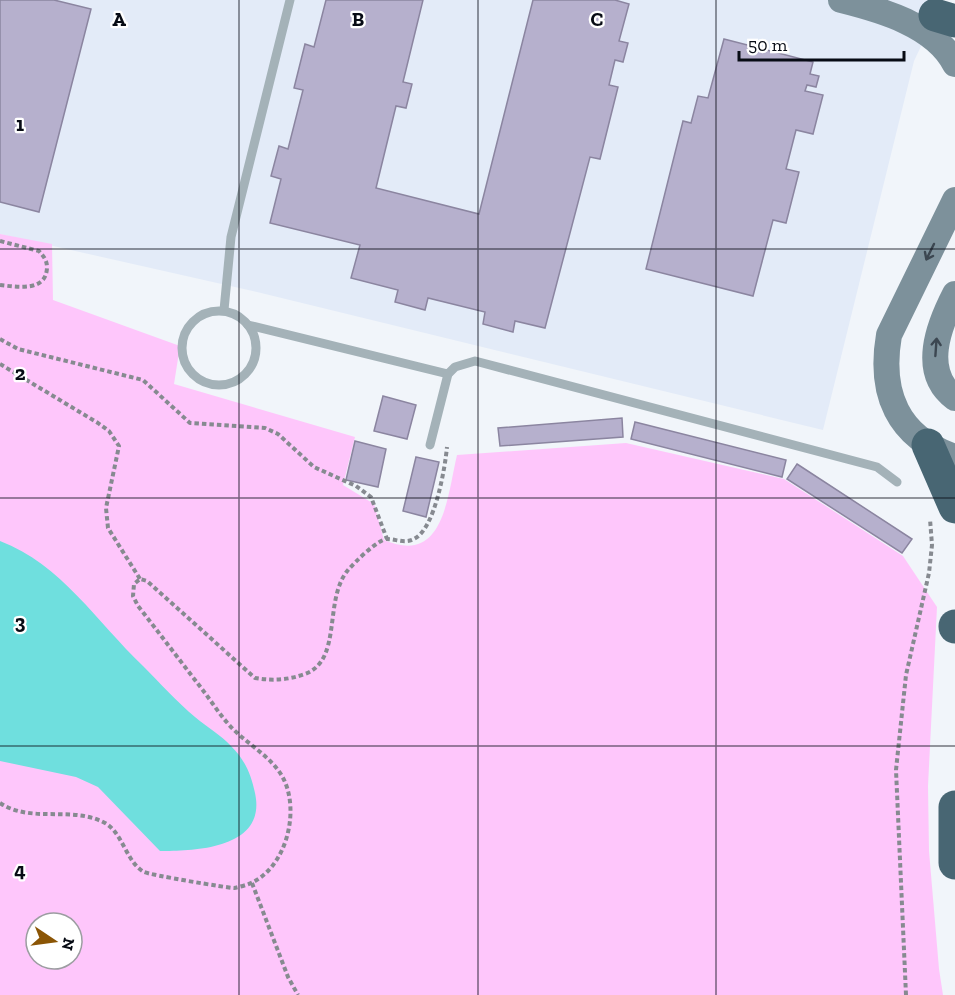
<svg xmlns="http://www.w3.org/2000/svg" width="955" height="995" viewBox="0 0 955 995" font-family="'Zilla Slab',serif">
  <rect width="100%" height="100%" fill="#f1f5fa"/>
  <polygon fill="#e3ebf8" points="0,0 943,0 914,61 823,430 257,292 0,234"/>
  <path fill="#fec6fb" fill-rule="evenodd" d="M0 234 52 244 53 300 180 346 174 384 355 437 343 485 374 504 384 540C444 566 447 497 457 455L626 443 784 479 903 556 937 607 928 786 929 851 939 969 943 995H0ZM36 923H72V959H36Z"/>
  <path fill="#6fdfde" d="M0 541C61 564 97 622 143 666 160 683 177 702 195 717 207 727 221 735 231 746 245 760 251 774 255 793 267 848 197 851 160 851L98 787 76 777 0 761Z"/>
  <g fill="#b6b0cd" stroke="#8b85a0" stroke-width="1.5">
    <polygon points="0,0 54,0 91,9 39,212 0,202"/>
    <polygon points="326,0 423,0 403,82 412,84 406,108 396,106 376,188 479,214 533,0 615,0 629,4 619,41 628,43 623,62 615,60 609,85 618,87 600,159 590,157 545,328 515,321 513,332 483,324 485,312 428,298 425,310 395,302 398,290 351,278 360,245 270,223 281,179 271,176 279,146 288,149 303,90 294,88 305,44 314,47"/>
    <polygon points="724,39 813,62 810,74 819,76 816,87 807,85 805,91 823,95 813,134 796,130 786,169 799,172 786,223 773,220 753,296 646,269 683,121 691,123 698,96 708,98"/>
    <polygon points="383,396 416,405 407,439 374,431"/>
    <polygon points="622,418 623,437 500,446 498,428"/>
    <polygon points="635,422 786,460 782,477 631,439"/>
    <polygon points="355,441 386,449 378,487 346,480"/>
    <polygon points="416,457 439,462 426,517 403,511"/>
    <polygon points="797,464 912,539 902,553 787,479"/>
  </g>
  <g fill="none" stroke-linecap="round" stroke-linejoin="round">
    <g stroke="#868a90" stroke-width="4" stroke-dasharray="4.5 3" stroke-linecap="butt">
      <path d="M0 241 39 251C44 257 47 260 47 268 46 292 17 287 0 285"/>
      <polyline points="0,339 18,349 143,380 190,423 265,428 278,434 314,467 356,486 371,497 387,539"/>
      <polyline points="0,364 98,423 109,431 119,446 106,508 108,528 140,579"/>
      <path d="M0 803C32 824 72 805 105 823 123 833 126 862 144 872 150 875 228 888 234 888 239 887 247 885 251 883 287 867 301 809 282 776 271 757 249 745 233 729 221 717 212 702 202 689 181 662 160 634 138 606L133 596 134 584 140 579 147 581 255 678C273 681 288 680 305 674 343 660 323 600 348 570 354 563 378 539 387 539 396 539 405 544 414 539 435 529 445 468 447 447"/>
      <polyline points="252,883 288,977 298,995"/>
      <polyline points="906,995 896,770 906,675 929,573 932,545 930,519"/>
    </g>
    <g stroke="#a4b2b8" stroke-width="9">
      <polyline points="224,310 231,237 290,0"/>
      <circle cx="219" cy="348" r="37"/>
      <polyline points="248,325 448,374 455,367 475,361 877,467 897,482"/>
      <polyline points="430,445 448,374"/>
    </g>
    <g stroke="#7d919b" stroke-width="26">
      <path d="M841 0C881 10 935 25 955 64"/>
      <path d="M955 200 889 335C879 393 897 437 955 457"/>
      <path d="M955 294C939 325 920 372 955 398"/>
    </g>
    <g stroke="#486673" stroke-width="33">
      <polyline points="935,15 955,21"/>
      <polyline points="928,445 955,507"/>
      <polyline points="955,626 955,627"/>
      <polyline points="955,807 955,863"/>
    </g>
  </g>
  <defs><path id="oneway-shaft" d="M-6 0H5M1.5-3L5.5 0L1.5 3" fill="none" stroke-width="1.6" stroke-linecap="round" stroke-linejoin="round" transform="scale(1.5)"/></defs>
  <g stroke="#3c4751">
    <use href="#oneway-shaft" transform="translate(930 252) rotate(116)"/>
    <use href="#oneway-shaft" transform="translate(936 347) rotate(-86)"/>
  </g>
  <path fill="none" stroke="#070b14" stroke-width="1.5" stroke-opacity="0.55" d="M239 0V995M478 0V995M716 0V995M0 249H955M0 498H955M0 746H955"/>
  <g font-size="20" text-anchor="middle" font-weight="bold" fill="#070b14" stroke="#fff" stroke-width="4.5" stroke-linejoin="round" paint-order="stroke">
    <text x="119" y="26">A</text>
    <text x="358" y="26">B</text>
    <text x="597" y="26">C</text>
    <text x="20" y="131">1</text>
    <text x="20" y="380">2</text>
    <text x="20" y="629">3</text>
    <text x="20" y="877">4</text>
  </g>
  <g transform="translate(54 941) rotate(103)"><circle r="28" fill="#ffffff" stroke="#9c9da1" stroke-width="1.5"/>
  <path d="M0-4.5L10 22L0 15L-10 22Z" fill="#8b5505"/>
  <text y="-9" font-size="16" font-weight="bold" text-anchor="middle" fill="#070b14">N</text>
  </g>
  <path d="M739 51v9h165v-9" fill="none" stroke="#070b14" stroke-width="3"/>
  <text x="748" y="51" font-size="18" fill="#070b14" stroke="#ffffff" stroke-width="4.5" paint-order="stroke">50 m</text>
</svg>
